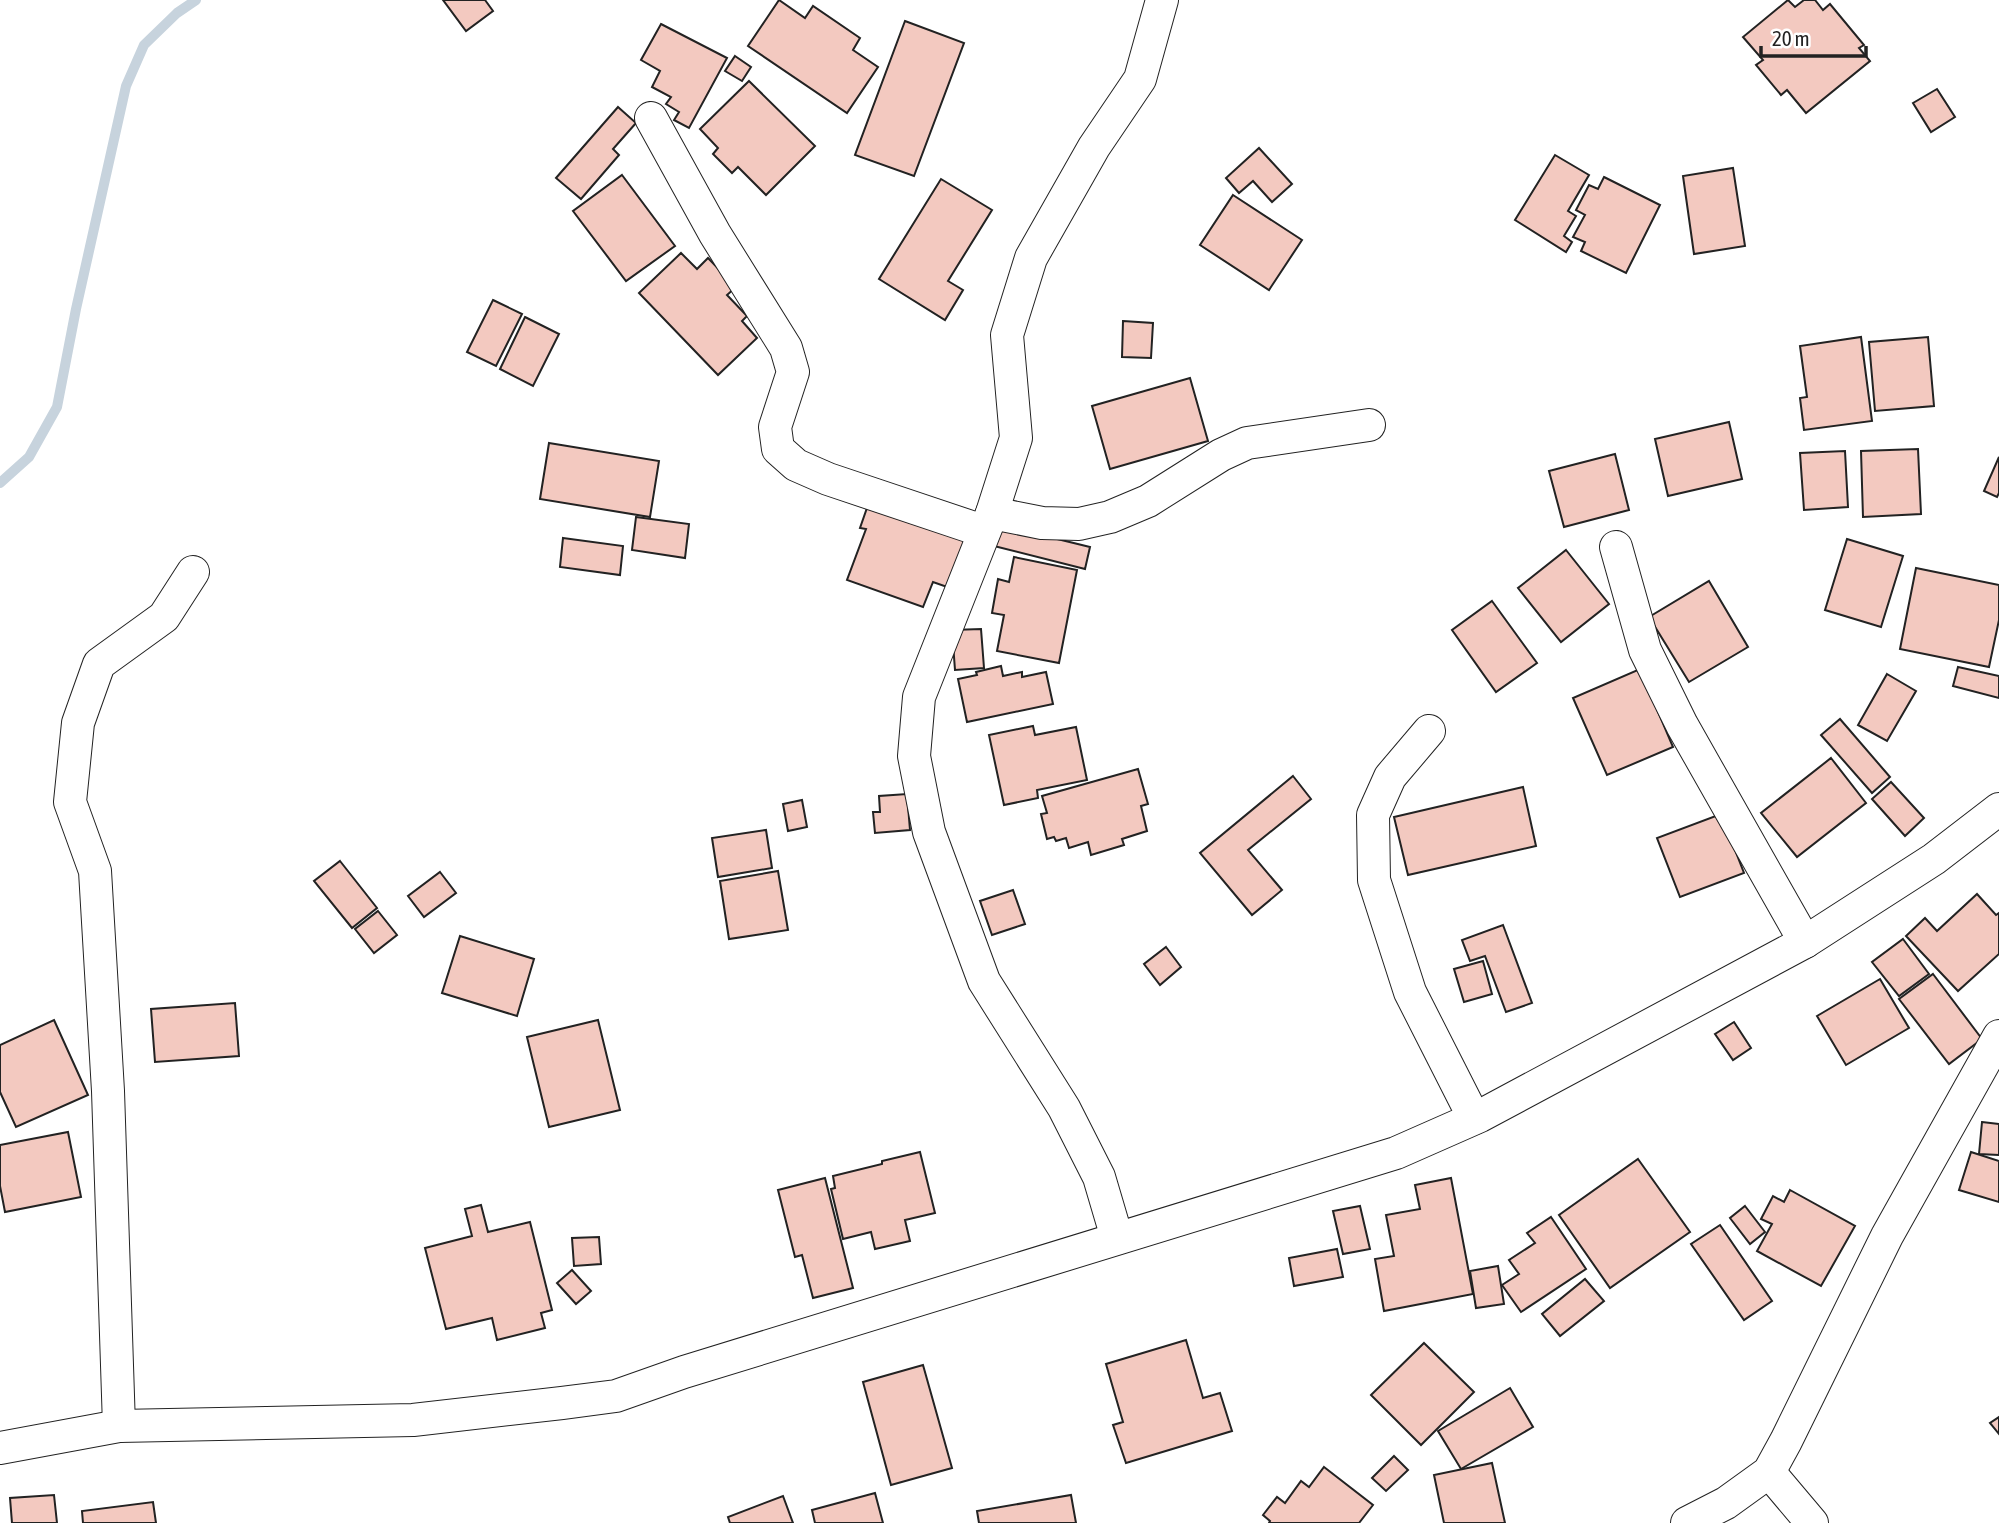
<svg xmlns="http://www.w3.org/2000/svg" width="1999" height="1523" viewBox="0 0 1999 1523" font-family="'Asap Condensed',sans-serif">
  <rect width="100%" height="100%" fill="#fff"/>
  <g fill="none" stroke-linecap="round" stroke-linejoin="round">
    <polyline stroke="#c7d3dd" stroke-width="10" points="0,483 29,457 57,407 76,309 126,86 144,45 177,13 196,0"/>
  </g>
  <g fill="#f3c9c0" stroke="#222" stroke-width="2">
    <polygon points="443,0 485,0 493,11 466,31"/>
    <polygon points="779,0 805,18 813,6 860,38 853,50 878,67 847,113 748,46"/>
    <polygon points="1788,0 1795,7 1804,0 1815,0 1823,10 1830,4 1864,45 1859,48 1870,61 1806,113 1787,90 1781,95 1756,65 1763,60 1743,37"/>
    <polygon points="905,21 964,43 914,176 855,155"/>
    <polygon points="661,24 727,58 689,128 674,120 679,112 666,104 671,97 652,87 660,71 641,60"/>
    <polygon points="735,56 751,67 742,81 725,71"/>
    <polygon points="749,81 815,146 766,195 738,167 732,173 713,154 718,148 700,129"/>
    <polygon points="1937,89 1955,117 1931,132 1913,103"/>
    <polygon points="618,107 636,123 613,149 619,155 581,199 556,178"/>
    <polygon points="1259,148 1292,184 1272,202 1253,181 1239,193 1226,178"/>
    <polygon points="1555,155 1589,175 1568,211 1576,216 1564,236 1572,242 1566,252 1515,220"/>
    <polygon points="1733,168 1745,246 1694,254 1683,176"/>
    <polygon points="622,175 675,246 626,281 573,211"/>
    <polygon points="1604,177 1660,205 1626,273 1581,251 1585,242 1573,237 1585,215 1576,210 1589,185 1598,189"/>
    <polygon points="941,179 992,210 948,281 963,290 945,320 879,279"/>
    <polygon points="1233,195 1302,240 1269,290 1200,245"/>
    <polygon points="681,253 697,269 708,258 736,287 727,295 747,316 742,321 757,338 718,375 639,293"/>
    <polygon points="493,300 522,314 496,366 467,352"/>
    <polygon points="525,317 559,334 533,386 500,369"/>
    <polygon points="1123,321 1153,323 1151,358 1122,357"/>
    <polygon points="1861,337 1872,421 1804,430 1800,398 1807,397 1800,346"/>
    <polygon points="1928,337 1934,406 1875,411 1869,342"/>
    <polygon points="1190,378 1208,441 1110,469 1092,406"/>
    <polygon points="1729,422 1742,479 1668,496 1655,439"/>
    <polygon points="549,443 659,461 650,517 540,499"/>
    <polygon points="1918,449 1921,514 1863,517 1861,451"/>
    <polygon points="1845,451 1848,507 1804,510 1800,453"/>
    <polygon points="1615,454 1629,510 1564,527 1549,471"/>
    <polygon points="1999,457 1999,493 1997,497 1984,491"/>
    <polygon points="868,505 967,541 950,588 933,582 923,607 847,580 866,529 860,528"/>
    <polygon points="636,517 689,524 685,558 632,550"/>
    <polygon points="996,524 1090,547 1085,569 990,545"/>
    <polygon points="563,538 623,546 620,575 560,567"/>
    <polygon points="1847,539 1903,556 1881,627 1825,610"/>
    <polygon points="1566,550 1609,604 1561,642 1518,588"/>
    <polygon points="1014,557 1077,570 1059,663 997,651 1004,615 992,613 998,579 1009,582"/>
    <polygon points="1916,568 1999,585 1999,620 1989,667 1900,649"/>
    <polygon points="1709,581 1748,647 1689,682 1649,617"/>
    <polygon points="1492,601 1537,663 1496,692 1452,630"/>
    <polygon points="981,629 984,668 955,670 952,630"/>
    <polygon points="1001,666 1003,676 1022,672 1022,677 1046,672 1053,704 967,722 958,679 977,675 976,672"/>
    <polygon points="1958,667 1999,676 1999,698 1953,686"/>
    <polygon points="1640,669 1673,747 1607,775 1573,698"/>
    <polygon points="1887,674 1916,691 1887,741 1858,725"/>
    <polygon points="1840,719 1890,777 1872,793 1821,735"/>
    <polygon points="1033,726 1035,735 1076,727 1087,780 1037,790 1038,798 1004,805 989,735"/>
    <polygon points="1831,758 1866,803 1797,857 1761,813"/>
    <polygon points="1138,769 1148,804 1141,806 1147,831 1122,839 1124,845 1091,855 1088,842 1069,848 1066,838 1056,841 1054,837 1047,839 1041,814 1047,813 1042,796"/>
    <polygon points="1293,776 1311,799 1248,850 1282,890 1252,915 1200,853"/>
    <polygon points="1891,782 1924,818 1905,836 1872,799"/>
    <polygon points="1523,787 1536,846 1408,875 1394,817"/>
    <polygon points="907,794 910,830 875,833 873,812 880,812 879,796"/>
    <polygon points="802,800 807,827 788,831 783,804"/>
    <polygon points="1721,814 1744,873 1680,897 1657,838"/>
    <polygon points="766,830 772,868 718,877 712,838"/>
    <polygon points="340,861 377,908 352,928 314,881"/>
    <polygon points="778,871 788,930 729,939 720,881"/>
    <polygon points="440,872 456,893 424,917 408,896"/>
    <polygon points="1013,890 1025,924 992,935 980,901"/>
    <polygon points="1977,894 1996,915 1999,913 1999,954 1958,991 1906,936 1925,918 1937,931"/>
    <polygon points="378,911 397,935 374,953 355,929"/>
    <polygon points="1503,925 1532,1003 1506,1012 1485,956 1470,961 1462,940"/>
    <polygon points="460,936 534,959 517,1016 442,993"/>
    <polygon points="1903,939 1929,974 1899,996 1872,962"/>
    <polygon points="1166,947 1181,967 1160,985 1144,964"/>
    <polygon points="1483,961 1492,994 1464,1002 1454,969"/>
    <polygon points="1933,974 1982,1039 1949,1064 1899,999"/>
    <polygon points="1880,979 1909,1028 1846,1065 1817,1016"/>
    <polygon points="235,1003 239,1056 155,1062 151,1009"/>
    <polygon points="54,1020 88,1095 16,1127 0,1092 0,1045"/>
    <polygon points="598,1020 620,1110 549,1127 527,1037"/>
    <polygon points="1734,1022 1751,1048 1733,1060 1715,1034"/>
    <polygon points="1982,1122 1999,1124 1999,1155 1979,1154"/>
    <polygon points="68,1132 81,1197 5,1212 0,1186 0,1145"/>
    <polygon points="920,1152 935,1213 905,1220 910,1241 875,1249 871,1232 843,1239 831,1189 835,1188 833,1176 882,1164 882,1161"/>
    <polygon points="1971,1152 1999,1161 1999,1202 1959,1190"/>
    <polygon points="1638,1159 1690,1232 1610,1288 1559,1215"/>
    <polygon points="825,1178 853,1288 813,1298 802,1255 795,1257 778,1190"/>
    <polygon points="1451,1178 1473,1294 1384,1311 1375,1259 1394,1256 1386,1215 1420,1209 1415,1185"/>
    <polygon points="1790,1190 1855,1226 1821,1286 1757,1251 1772,1224 1761,1219 1773,1196 1784,1202"/>
    <polygon points="481,1205 488,1232 530,1222 552,1310 541,1313 545,1328 497,1340 492,1318 446,1329 425,1248 472,1236 465,1209"/>
    <polygon points="1360,1206 1370,1249 1343,1254 1333,1211"/>
    <polygon points="1745,1206 1765,1232 1750,1244 1730,1218"/>
    <polygon points="1551,1217 1586,1269 1521,1312 1502,1285 1519,1274 1509,1260 1535,1243 1527,1233"/>
    <polygon points="1720,1225 1772,1301 1744,1320 1691,1244"/>
    <polygon points="599,1237 601,1264 574,1266 572,1238"/>
    <polygon points="1337,1249 1343,1277 1294,1286 1289,1258"/>
    <polygon points="1498,1266 1504,1304 1476,1308 1470,1271"/>
    <polygon points="572,1270 591,1291 576,1304 557,1283"/>
    <polygon points="1585,1279 1604,1301 1560,1336 1542,1314"/>
    <polygon points="1186,1340 1203,1398 1220,1393 1232,1431 1126,1463 1113,1425 1123,1422 1106,1364"/>
    <polygon points="1424,1343 1474,1392 1421,1445 1371,1395"/>
    <polygon points="923,1365 952,1468 891,1485 863,1382"/>
    <polygon points="1510,1388 1533,1427 1461,1469 1438,1431"/>
    <polygon points="1999,1417 1999,1434 1990,1423"/>
    <polygon points="1394,1456 1408,1470 1386,1491 1372,1478"/>
    <polygon points="1492,1463 1505,1523 1444,1523 1434,1475"/>
    <polygon points="1324,1467 1373,1505 1359,1523 1269,1523 1270,1521 1263,1515 1277,1497 1285,1503 1301,1481 1309,1487"/>
    <polygon points="875,1493 883,1523 815,1523 812,1510"/>
    <polygon points="54,1495 57,1523 12,1523 10,1498"/>
    <polygon points="1071,1495 1076,1523 979,1523 977,1511"/>
    <polygon points="783,1496 793,1523 730,1523 728,1517"/>
    <polygon points="153,1502 156,1523 83,1523 82,1511"/>
  </g>
  <g fill="none" stroke-linecap="round" stroke-linejoin="round">
    <defs>
      <g id="minor">
        <polyline points="651,118 715,234 786,348 793,372 775,427 778,449 796,465 828,479 983,531"/>
        <polyline points="992,513 1042,523 1079,524 1110,517 1148,501 1221,455 1247,443 1369,425"/>
        <polyline points="1616,547 1645,650 1682,725 1805,942"/>
        <polyline points="1429,731 1390,777 1373,815 1374,880 1410,992 1474,1118"/>
        <polyline points="1117,1238 1099,1177 1064,1108 984,981 929,832 914,756 919,697 992,513 1016,438 1007,335 1031,258 1094,147 1140,79 1162,0"/>
        <polyline points="119,1426 108,1091 95,871 70,802 78,723 99,664 164,617 193,572"/>
        <polyline points="0,1448 119,1426 413,1420 562,1403 616,1396 684,1372 1396,1153 1480,1116 1805,942 1934,859 1999,809"/>
        <polyline points="1769,1472 1812,1523"/>
        <polyline points="1687,1523 1726,1503 1769,1472 1786,1441 1887,1236 1999,1036"/>
      </g>
    </defs>
    <use href="#minor" stroke="#222" stroke-width="34"/>
    <use href="#minor" stroke="#fff" stroke-width="32"/>
  </g>
  <path d="M1761 46v10h105v-10" fill="none" stroke="#222222" stroke-width="3.5"/>
  <text x="1772" y="46" font-size="21" fill="#222222" stroke="#ffffff" stroke-width="5" paint-order="stroke">20 m</text>
</svg>
